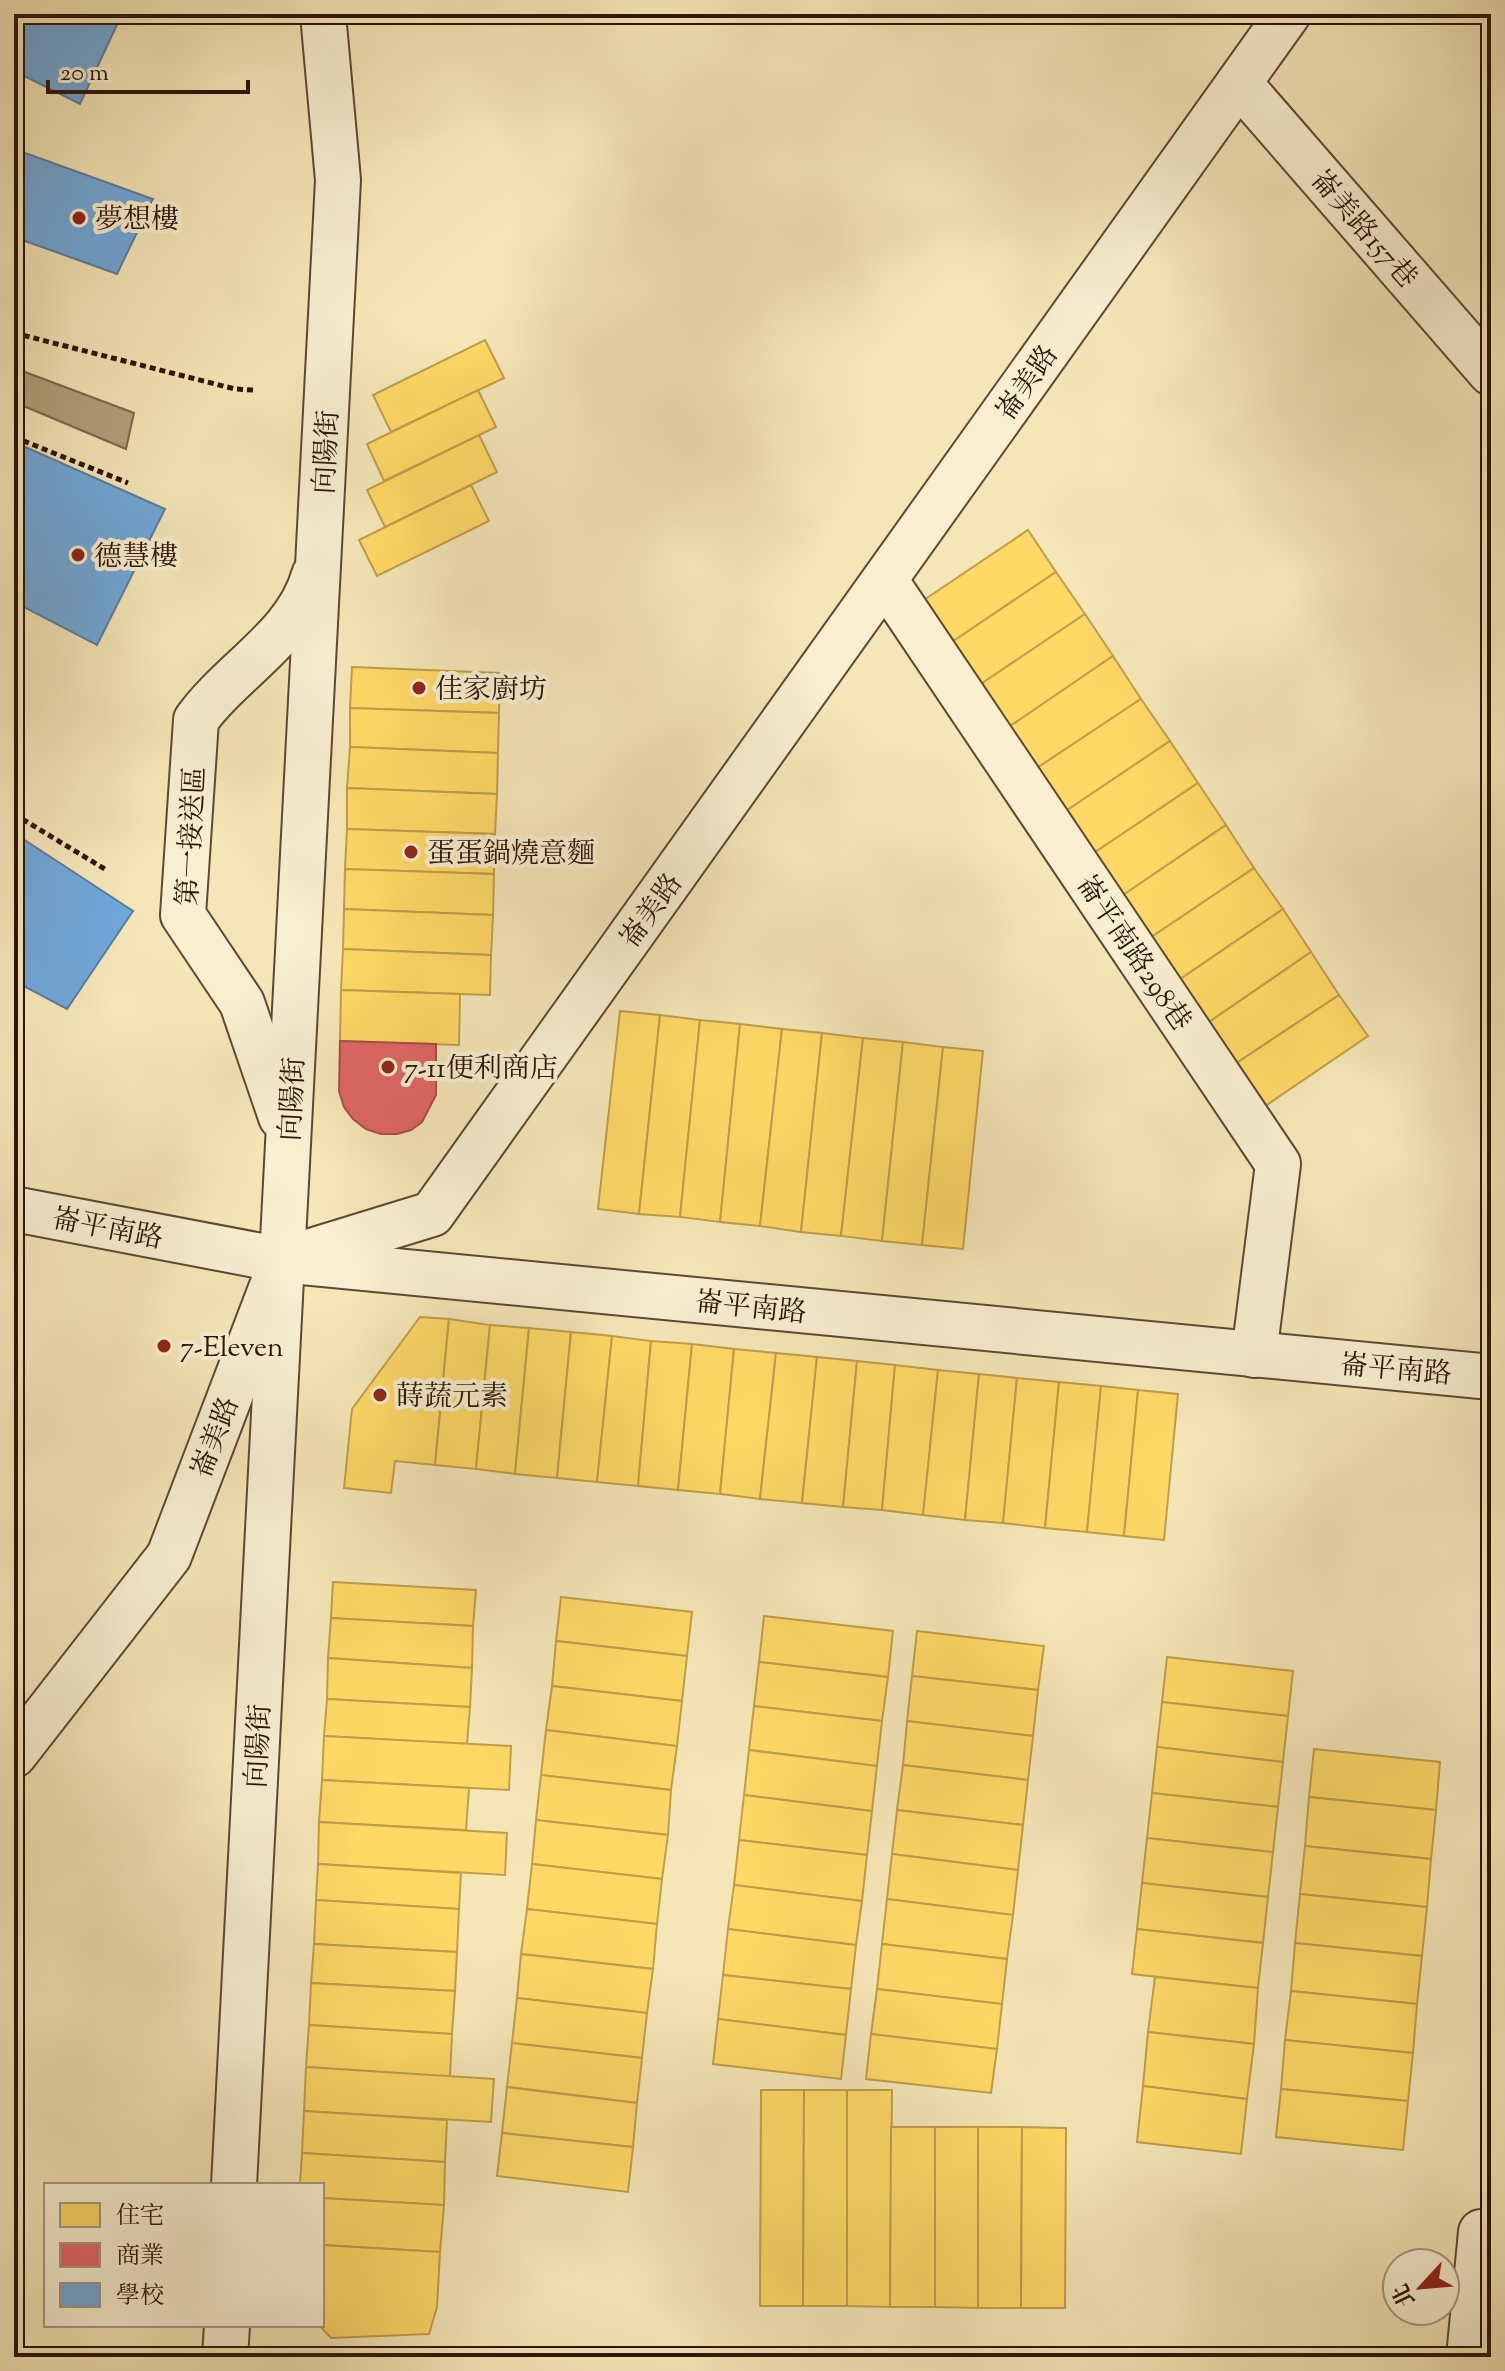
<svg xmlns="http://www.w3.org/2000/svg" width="1505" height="2371" viewBox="0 0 1505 2371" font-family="'Sorts Mill Goudy','Noto Serif TC',serif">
  <rect width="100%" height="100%" fill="#f5e6b8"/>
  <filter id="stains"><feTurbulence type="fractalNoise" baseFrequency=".0025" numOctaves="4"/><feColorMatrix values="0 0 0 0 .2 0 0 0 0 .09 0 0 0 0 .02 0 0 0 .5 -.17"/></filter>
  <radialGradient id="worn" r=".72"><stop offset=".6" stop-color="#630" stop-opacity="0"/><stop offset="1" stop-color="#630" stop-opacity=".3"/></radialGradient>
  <polygon fill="#b19f7c" stroke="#7c674e" stroke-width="2" points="17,369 134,413 126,449 14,402"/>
  <g fill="#ffd966" stroke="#c09e4a" stroke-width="2">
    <polygon points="485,340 504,378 391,432 373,395"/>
    <polygon points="478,390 496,427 384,481 367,444"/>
    <polygon points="479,435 497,472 385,527 367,490"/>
    <polygon points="471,485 489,521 377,576 359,540"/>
    <polygon points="1028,530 1056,572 943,648 915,606"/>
    <polygon points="1056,572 1085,614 972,690 943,648"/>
    <polygon points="1085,614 1113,656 1000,733 972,690"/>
    <polygon points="1113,656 1141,699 1028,774 1000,733"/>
    <polygon points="352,667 500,673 499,713 350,708"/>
    <polygon points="1141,699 1170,741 1057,817 1028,774"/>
    <polygon points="350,708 499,713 498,753 350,747"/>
    <polygon points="1170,741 1198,783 1085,859 1057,817"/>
    <polygon points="350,747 498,753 497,794 347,788"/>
    <polygon points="1198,783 1226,825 1113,902 1085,859"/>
    <polygon points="347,788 497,794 495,834 347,829"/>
    <polygon points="1226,825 1254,868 1141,944 1113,902"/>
    <polygon points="347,829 495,834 494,874 345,869"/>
    <polygon points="1254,868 1283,909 1170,986 1141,944"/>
    <polygon points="345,869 494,874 493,915 344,909"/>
    <polygon points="344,909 493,915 491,955 343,949"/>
    <polygon points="1283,909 1311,952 1199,1029 1170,986"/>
    <polygon points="343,949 491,955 490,995 341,990"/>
    <polygon points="1311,952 1339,995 1226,1070 1199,1029"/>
    <polygon points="341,990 460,994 459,1045 340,1041"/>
    <polygon points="1339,995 1368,1036 1255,1113 1226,1070"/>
    <polygon points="620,1011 660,1015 639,1214 598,1209"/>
    <polygon points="660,1015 700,1020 680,1217 639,1214"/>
    <polygon points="700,1020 740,1024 720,1222 680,1217"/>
    <polygon points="740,1024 782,1029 760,1226 720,1222"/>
    <polygon points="782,1029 822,1033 801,1232 760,1226"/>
    <polygon points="822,1033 863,1038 841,1236 801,1232"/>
    <polygon points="863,1038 903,1042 882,1241 841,1236"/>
    <polygon points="903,1042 943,1047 922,1245 882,1241"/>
    <polygon points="943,1047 983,1051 963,1249 922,1245"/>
    <polygon points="420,1317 449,1319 435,1465 395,1461 391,1493 344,1488 352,1409"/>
    <polygon points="449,1319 490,1325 476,1469 435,1465"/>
    <polygon points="490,1325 529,1328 515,1474 476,1469"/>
    <polygon points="529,1328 571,1332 557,1478 515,1474"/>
    <polygon points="571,1332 612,1336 597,1482 557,1478"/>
    <polygon points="612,1336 651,1341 638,1486 597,1482"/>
    <polygon points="651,1341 692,1344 678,1490 638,1486"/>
    <polygon points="692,1344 734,1349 720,1494 678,1490"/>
    <polygon points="734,1349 776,1353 760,1499 720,1494"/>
    <polygon points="776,1353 817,1357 802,1503 760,1499"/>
    <polygon points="817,1357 857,1361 843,1507 802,1503"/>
    <polygon points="857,1361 895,1365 882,1510 843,1507"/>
    <polygon points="895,1365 938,1370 923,1515 882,1510"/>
    <polygon points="938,1370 979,1374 965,1520 923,1515"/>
    <polygon points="979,1374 1017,1378 1003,1523 965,1520"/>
    <polygon points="1017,1378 1059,1382 1045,1528 1003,1523"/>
    <polygon points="1059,1382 1101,1386 1087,1532 1045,1528"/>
    <polygon points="1101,1386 1138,1390 1124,1536 1087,1532"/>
    <polygon points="1138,1390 1178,1394 1164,1540 1124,1536"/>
    <polygon points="333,1582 476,1590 473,1626 331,1618"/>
    <polygon points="561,1597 692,1612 687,1656 556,1641"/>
    <polygon points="764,1616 893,1631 888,1677 759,1662"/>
    <polygon points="331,1618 473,1626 472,1668 328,1658"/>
    <polygon points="917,1631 1044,1646 1038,1690 912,1676"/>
    <polygon points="556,1641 687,1656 682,1701 552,1686"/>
    <polygon points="1167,1657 1293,1671 1288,1716 1162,1702"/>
    <polygon points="328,1658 472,1668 470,1707 327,1699"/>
    <polygon points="759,1662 888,1677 882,1721 754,1706"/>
    <polygon points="912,1676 1038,1690 1033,1736 907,1721"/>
    <polygon points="552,1686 682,1701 677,1746 546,1730"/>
    <polygon points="327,1699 470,1707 467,1744 324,1736"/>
    <polygon points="1162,1702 1288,1716 1283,1762 1157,1747"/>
    <polygon points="754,1706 882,1721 877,1766 749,1750"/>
    <polygon points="907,1721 1033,1736 1028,1780 903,1765"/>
    <polygon points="546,1730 677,1746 671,1790 541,1775"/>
    <polygon points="324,1736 511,1746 509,1790 322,1780"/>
    <polygon points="1157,1747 1283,1762 1278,1807 1152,1793"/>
    <polygon points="1314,1749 1440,1762 1436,1810 1309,1797"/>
    <polygon points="749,1750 877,1766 872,1811 744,1795"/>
    <polygon points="903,1765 1028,1780 1023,1825 897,1810"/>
    <polygon points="541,1775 671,1790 668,1835 536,1820"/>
    <polygon points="322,1780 469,1788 466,1830 319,1822"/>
    <polygon points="1152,1793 1278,1807 1273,1852 1147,1838"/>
    <polygon points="744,1795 872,1811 867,1855 739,1840"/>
    <polygon points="1309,1797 1436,1810 1431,1859 1305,1846"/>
    <polygon points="897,1810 1023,1825 1018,1870 892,1854"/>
    <polygon points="536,1820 668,1835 662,1879 532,1864"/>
    <polygon points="319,1822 507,1833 505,1875 318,1864"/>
    <polygon points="1147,1838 1273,1852 1268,1897 1142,1883"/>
    <polygon points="739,1840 867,1855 862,1901 734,1885"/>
    <polygon points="1305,1846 1431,1859 1427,1907 1300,1894"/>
    <polygon points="892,1854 1018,1870 1013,1915 887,1899"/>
    <polygon points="318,1864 461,1873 459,1909 316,1900"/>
    <polygon points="532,1864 662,1879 657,1924 527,1909"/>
    <polygon points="1142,1883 1268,1897 1263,1943 1137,1929"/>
    <polygon points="734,1885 862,1901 856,1945 728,1929"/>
    <polygon points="1300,1894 1427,1907 1422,1956 1295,1943"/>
    <polygon points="887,1899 1013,1915 1007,1959 882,1944"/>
    <polygon points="316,1900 459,1909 457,1952 314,1944"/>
    <polygon points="527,1909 657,1924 653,1969 521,1954"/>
    <polygon points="728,1929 856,1945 851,1989 723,1975"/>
    <polygon points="1137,1929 1263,1943 1258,1988 1132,1974"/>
    <polygon points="1295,1943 1422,1956 1417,2004 1291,1991"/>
    <polygon points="314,1944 457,1952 455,1991 311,1983"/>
    <polygon points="882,1944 1007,1959 1002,2004 877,1989"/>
    <polygon points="521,1954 653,1969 647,2013 517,1998"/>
    <polygon points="723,1975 851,1989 846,2035 718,2019"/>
    <polygon points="1155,1977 1258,1988 1254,2044 1148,2032"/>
    <polygon points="311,1983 455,1991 452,2034 309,2025"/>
    <polygon points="877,1989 1002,2004 997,2049 871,2034"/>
    <polygon points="1291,1991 1417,2004 1413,2053 1285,2040"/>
    <polygon points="517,1998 647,2013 642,2058 512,2043"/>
    <polygon points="718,2019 846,2035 841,2079 713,2064"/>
    <polygon points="309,2025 452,2034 450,2077 306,2067"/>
    <polygon points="1148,2032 1254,2044 1247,2099 1143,2086"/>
    <polygon points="871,2034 997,2049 991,2093 866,2079"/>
    <polygon points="1285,2040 1413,2053 1408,2101 1281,2089"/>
    <polygon points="512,2043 642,2058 637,2103 507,2087"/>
    <polygon points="306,2067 494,2079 491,2122 304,2111"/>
    <polygon points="1143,2086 1247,2099 1241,2154 1137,2142"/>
    <polygon points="507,2087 637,2103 633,2147 502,2133"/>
    <polygon points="1281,2089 1408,2101 1403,2150 1276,2137"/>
    <polygon points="761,2090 804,2090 803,2306 760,2306"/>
    <polygon points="804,2090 847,2090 847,2306 803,2306"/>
    <polygon points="847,2090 892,2090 890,2307 847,2306"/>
    <polygon points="304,2111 447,2120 445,2162 302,2153"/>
    <polygon points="891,2127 935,2127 935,2307 890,2307"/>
    <polygon points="935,2127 978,2127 978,2308 935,2307"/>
    <polygon points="978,2127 1022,2127 1021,2308 978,2308"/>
    <polygon points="1022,2127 1066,2128 1065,2308 1021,2308"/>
    <polygon points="502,2133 633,2147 628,2192 497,2176"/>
    <polygon points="302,2153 445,2162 444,2205 322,2198 322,2185 300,2185"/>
    <polygon points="322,2198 444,2205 440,2252 322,2245"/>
    <polygon points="322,2245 440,2252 437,2307 429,2334 331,2338 319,2325 322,2325"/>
  </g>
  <polygon fill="#e06666" stroke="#aa4d4a" stroke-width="2" points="340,1041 436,1044 436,1095 422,1122 411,1130 397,1134 381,1134 366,1129 353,1119 344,1107 339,1091"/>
  <g fill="#6fa8dc" stroke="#5b7c9c" stroke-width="2">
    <polygon points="14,14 122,14 80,104 14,71"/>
    <polygon points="14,149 153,199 117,274 14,237"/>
    <polygon points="14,442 165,509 97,645 14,602"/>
    <polygon points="14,833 133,911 67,1009 14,981"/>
  </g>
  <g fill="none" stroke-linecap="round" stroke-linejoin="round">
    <defs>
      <g id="minor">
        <polyline points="1239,83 1491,373"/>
        <polyline points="885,580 1278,1164 1254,1355"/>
        <path d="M281 1117 242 1003 183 915 196 720C232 670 297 637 314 575"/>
        <polyline points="14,1209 282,1260 1491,1377"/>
        <polyline points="14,1755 169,1556 282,1260 432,1214 1288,14"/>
        <polyline points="234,2185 338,180 323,14"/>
        <polyline points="225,2357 227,2325"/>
        <polyline points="1469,2357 1481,2232"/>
      </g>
    </defs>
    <use href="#minor" stroke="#5e4834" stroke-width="48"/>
    <g stroke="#2c1408" stroke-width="5" stroke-dasharray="6 4" stroke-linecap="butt">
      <polyline points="14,333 235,389 253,390"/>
      <polyline points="14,437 128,483"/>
      <polyline points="14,814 108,871"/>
    </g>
    <use href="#minor" stroke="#f8efd1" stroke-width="44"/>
  </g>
  <g fill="#8f2418" stroke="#f8efd1" stroke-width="3">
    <circle cx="79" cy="218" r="8"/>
    <circle cx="78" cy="555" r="8"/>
    <circle cx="419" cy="688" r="8"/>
    <circle cx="411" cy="852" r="8"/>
    <circle cx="388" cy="1067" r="8"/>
    <circle cx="164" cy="1346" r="8"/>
    <circle cx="380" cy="1395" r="8"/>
  </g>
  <g text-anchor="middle" stroke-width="8" stroke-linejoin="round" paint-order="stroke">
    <g font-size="28" fill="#2c1408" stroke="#f8efd1" text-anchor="start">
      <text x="95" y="228">夢想樓</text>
      <text x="94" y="565">德慧樓</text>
      <text x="435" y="698">佳家廚坊</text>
      <text x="427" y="862">蛋蛋鍋燒意麵</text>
      <text x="404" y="1077">7-11便利商店</text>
      <text x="180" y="1356">7-Eleven</text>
      <text x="396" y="1405">蒔蔬元素</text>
    </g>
    <g font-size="28" fill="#2c1408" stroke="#f8efd1">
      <text transform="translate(1365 228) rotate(49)" y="10">崙美路157巷</text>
      <text transform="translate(1026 382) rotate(-55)" y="10">崙美路</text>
      <text transform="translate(325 452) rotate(-87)" y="10">向陽街</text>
      <text transform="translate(190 836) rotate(-87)" y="10">第一接送區</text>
      <text transform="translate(650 910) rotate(-54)" y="10">崙美路</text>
      <text transform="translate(1135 952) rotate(56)" y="10">崙平南路298巷</text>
      <text transform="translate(291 1099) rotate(-87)" y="10">向陽街</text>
      <text transform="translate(108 1227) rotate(11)" y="10">崙平南路</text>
      <text transform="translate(751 1306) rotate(6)" y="10">崙平南路</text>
      <text transform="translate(1396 1368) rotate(5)" y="10">崙平南路</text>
      <text transform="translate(214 1437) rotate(-69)" y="10">崙美路</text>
      <text transform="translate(257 1746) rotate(-87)" y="10">向陽街</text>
    </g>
  </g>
  <rect width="1505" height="2371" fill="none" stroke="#f5e6b8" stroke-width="48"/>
  <rect x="16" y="16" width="1473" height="2339" fill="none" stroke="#2c1408" stroke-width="4"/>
  <rect x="24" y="24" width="1457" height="2323" fill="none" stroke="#2c1408" stroke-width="2"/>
  <rect x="44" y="2183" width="280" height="144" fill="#f8efd1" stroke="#a69781" stroke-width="2"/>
  <rect x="60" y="2203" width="40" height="24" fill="#ffd966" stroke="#a69781" stroke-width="2"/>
  <text x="116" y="2223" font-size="24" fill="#2c1408">住宅</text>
  <rect x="60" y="2243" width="40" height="24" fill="#e06666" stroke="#a69781" stroke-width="2"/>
  <text x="116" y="2263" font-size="24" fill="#2c1408">商業</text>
  <rect x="60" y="2283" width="40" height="24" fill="#6fa8dc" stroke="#a69781" stroke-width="2"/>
  <text x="116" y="2303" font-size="24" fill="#2c1408">學校</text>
  <g transform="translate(1421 2287) rotate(244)"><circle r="38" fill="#f8efd1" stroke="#a69781" stroke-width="2"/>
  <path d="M0-6L14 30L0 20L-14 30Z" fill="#8f2418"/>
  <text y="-12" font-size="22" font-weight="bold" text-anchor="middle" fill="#2c1408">北</text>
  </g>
  <path d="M48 80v12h200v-12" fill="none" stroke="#2c1408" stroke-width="4"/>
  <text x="60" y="80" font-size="24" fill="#2c1408" stroke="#f8efd1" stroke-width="6" paint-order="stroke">20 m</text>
  <rect width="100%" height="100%" filter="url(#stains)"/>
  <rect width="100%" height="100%" fill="url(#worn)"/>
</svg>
